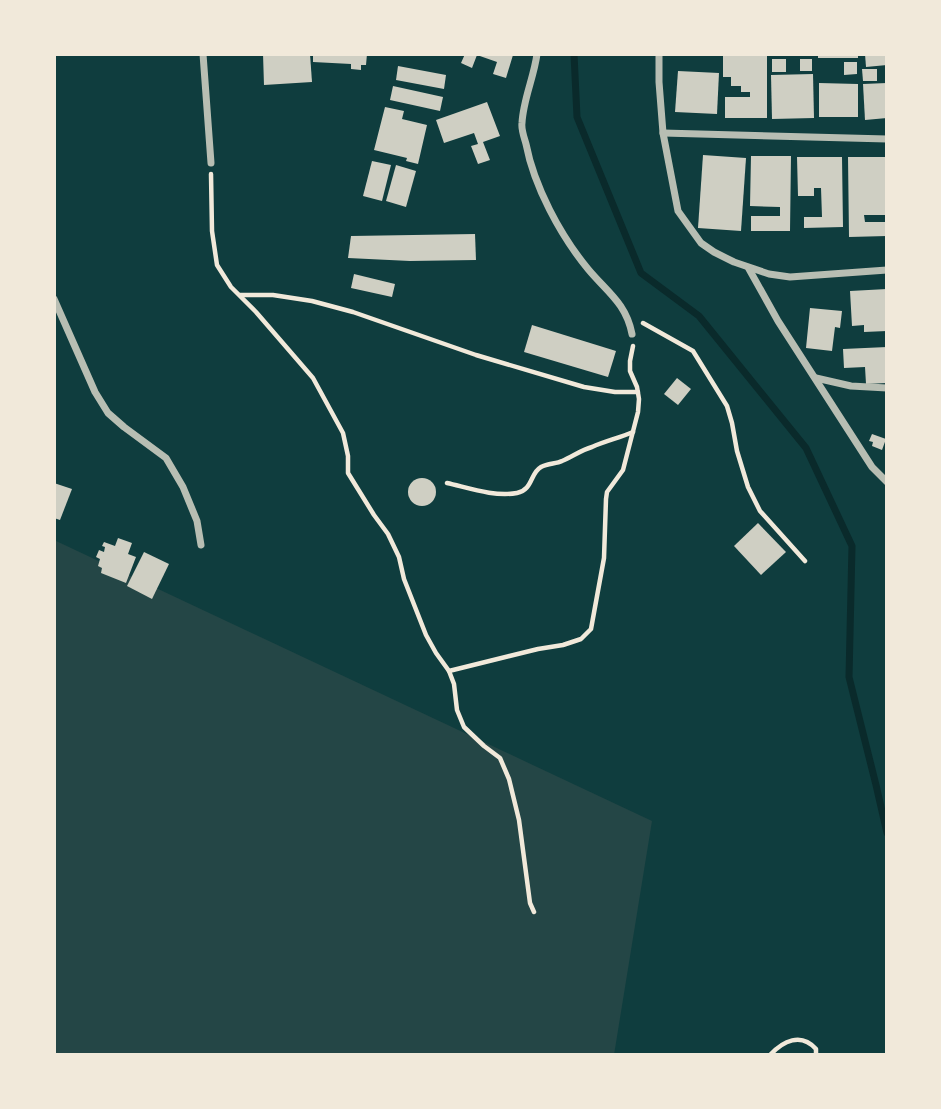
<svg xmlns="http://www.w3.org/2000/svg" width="941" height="1109" viewBox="0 0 941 1109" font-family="'Open Sans',sans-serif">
  <rect width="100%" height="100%" fill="#0f3d3e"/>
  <polygon fill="#244646" points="54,540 652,821 614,1055 54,1055"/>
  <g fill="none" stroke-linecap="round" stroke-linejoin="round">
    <polyline stroke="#0a2a2b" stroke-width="7" points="574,54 577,117 641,273 699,316 806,448 852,546 849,677 876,785 887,833"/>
  </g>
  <g fill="#cfcfc3">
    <polygon points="263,54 310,54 312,82 264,85"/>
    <polygon points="313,54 367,54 366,65 361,65 361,70 351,69 351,64 313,62"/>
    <polygon points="465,54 510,54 513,55 506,78 493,74 497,62 477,55 472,68 461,63"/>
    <polygon points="723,54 767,54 767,118 725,118 725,97 750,97 750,92 741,92 741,86 731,86 731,77 723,77"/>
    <rect x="818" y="54" width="40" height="4"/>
    <polygon points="865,54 887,54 887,65 866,67"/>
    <rect x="772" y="59" width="14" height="13"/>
    <rect x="800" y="59" width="12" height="12"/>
    <polygon points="844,62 857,62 857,74 844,75"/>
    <polygon points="398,66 446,75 444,89 396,80"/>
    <polygon points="862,69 877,69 877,81 863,81"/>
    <polygon points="678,71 719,73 717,114 675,112"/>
    <polygon points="813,74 814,118 772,119 771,75"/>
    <polygon points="819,83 858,84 858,117 819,117"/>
    <polygon points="887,83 887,118 865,120 863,84"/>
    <polygon points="393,86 443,97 440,111 390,100"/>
    <polygon points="487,102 500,136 483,142 490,160 478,164 471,146 478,144 474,133 444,143 436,120"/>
    <polygon points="385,107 404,111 402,119 427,125 418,164 406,161 407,158 374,150"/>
    <polygon points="703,155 746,158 741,231 698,228"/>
    <polygon points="751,156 791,156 790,231 751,231 751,216 780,216 780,207 750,206"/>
    <polygon points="797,157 842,157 843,227 804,228 804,217 822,217 821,188 814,188 814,196 798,196"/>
    <polygon points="848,157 887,157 887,215 864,215 865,222 887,222 887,236 849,237"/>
    <polygon points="372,161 391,165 382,201 363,196"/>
    <polygon points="396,165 416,171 406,207 386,201"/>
    <polygon points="475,234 476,260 410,261 348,258 351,236"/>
    <polygon points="354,274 395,284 392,297 351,288"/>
    <polygon points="887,289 887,331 864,332 864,325 852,326 850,291"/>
    <polygon points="810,308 842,311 840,328 835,327 832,351 806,348"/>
    <polygon points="532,325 616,351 608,377 524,352"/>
    <polygon points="887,347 887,383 866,384 865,367 844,368 843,349"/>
    <polygon points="677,378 691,389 678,405 664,394"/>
    <polygon points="872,434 886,439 882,450 872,446 873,442 869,441"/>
    <circle cx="422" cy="492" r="14"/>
    <polygon points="54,483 72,489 60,520 54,518"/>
    <polygon points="758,523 786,552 761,575 734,546"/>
    <polygon points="118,538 132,543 128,554 136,557 126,583 101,573 102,568 98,566 100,559 96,557 99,550 104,552 105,547 102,546 104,542 115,546"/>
    <polygon points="144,552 169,564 152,599 127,586"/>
  </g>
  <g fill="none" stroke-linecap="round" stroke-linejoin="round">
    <g stroke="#f1e9da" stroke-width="4.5">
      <polyline points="211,174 212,231 217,265 231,287 256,312 313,378 343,433 348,456 348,473 374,515 388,534 399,557 404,579 426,635 436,653 449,671 454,684 457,710 464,727 484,746 500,758 509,779 519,820 530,903 534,912"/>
      <polyline points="240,295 273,295 312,301 353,312 476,355 584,387 615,392 638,392"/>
      <polyline points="643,323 693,351 727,406 732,423 737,451 748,487 760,511 805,561"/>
      <path d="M447 483C469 488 494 497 517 493 533 490 530 473 541 467 548 463 556 464 562 461 572 457 581 450 592 447 605 441 619 438 633 432"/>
      <polyline points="449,671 538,649 563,645 581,639 591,629 604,558 606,499 607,492 623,470 638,412 639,399 637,387 630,371 630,361 633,346"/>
      <path d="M770 1055C783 1041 801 1032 816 1049V1055"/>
    </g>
    <g stroke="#b8beb3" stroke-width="7">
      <polyline points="203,54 211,163"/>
      <path d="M537 54C534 77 523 100 522 123 521 129 524 137 526 144 534 186 560 235 588 269 607 292 626 303 632 334"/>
      <polyline points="659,54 659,82 663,133 678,211 701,243 714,252 734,262 769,274 790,277 887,270"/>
      <polyline points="663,133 887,139"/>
      <polyline points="749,269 778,321 872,467 887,482"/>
      <polyline points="54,299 95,392 108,413 124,427 166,458 183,487 197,521 201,545"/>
      <polyline points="816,378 851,386 887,388"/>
    </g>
  </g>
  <rect width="941" height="1109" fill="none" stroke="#f1e9da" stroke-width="112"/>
</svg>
